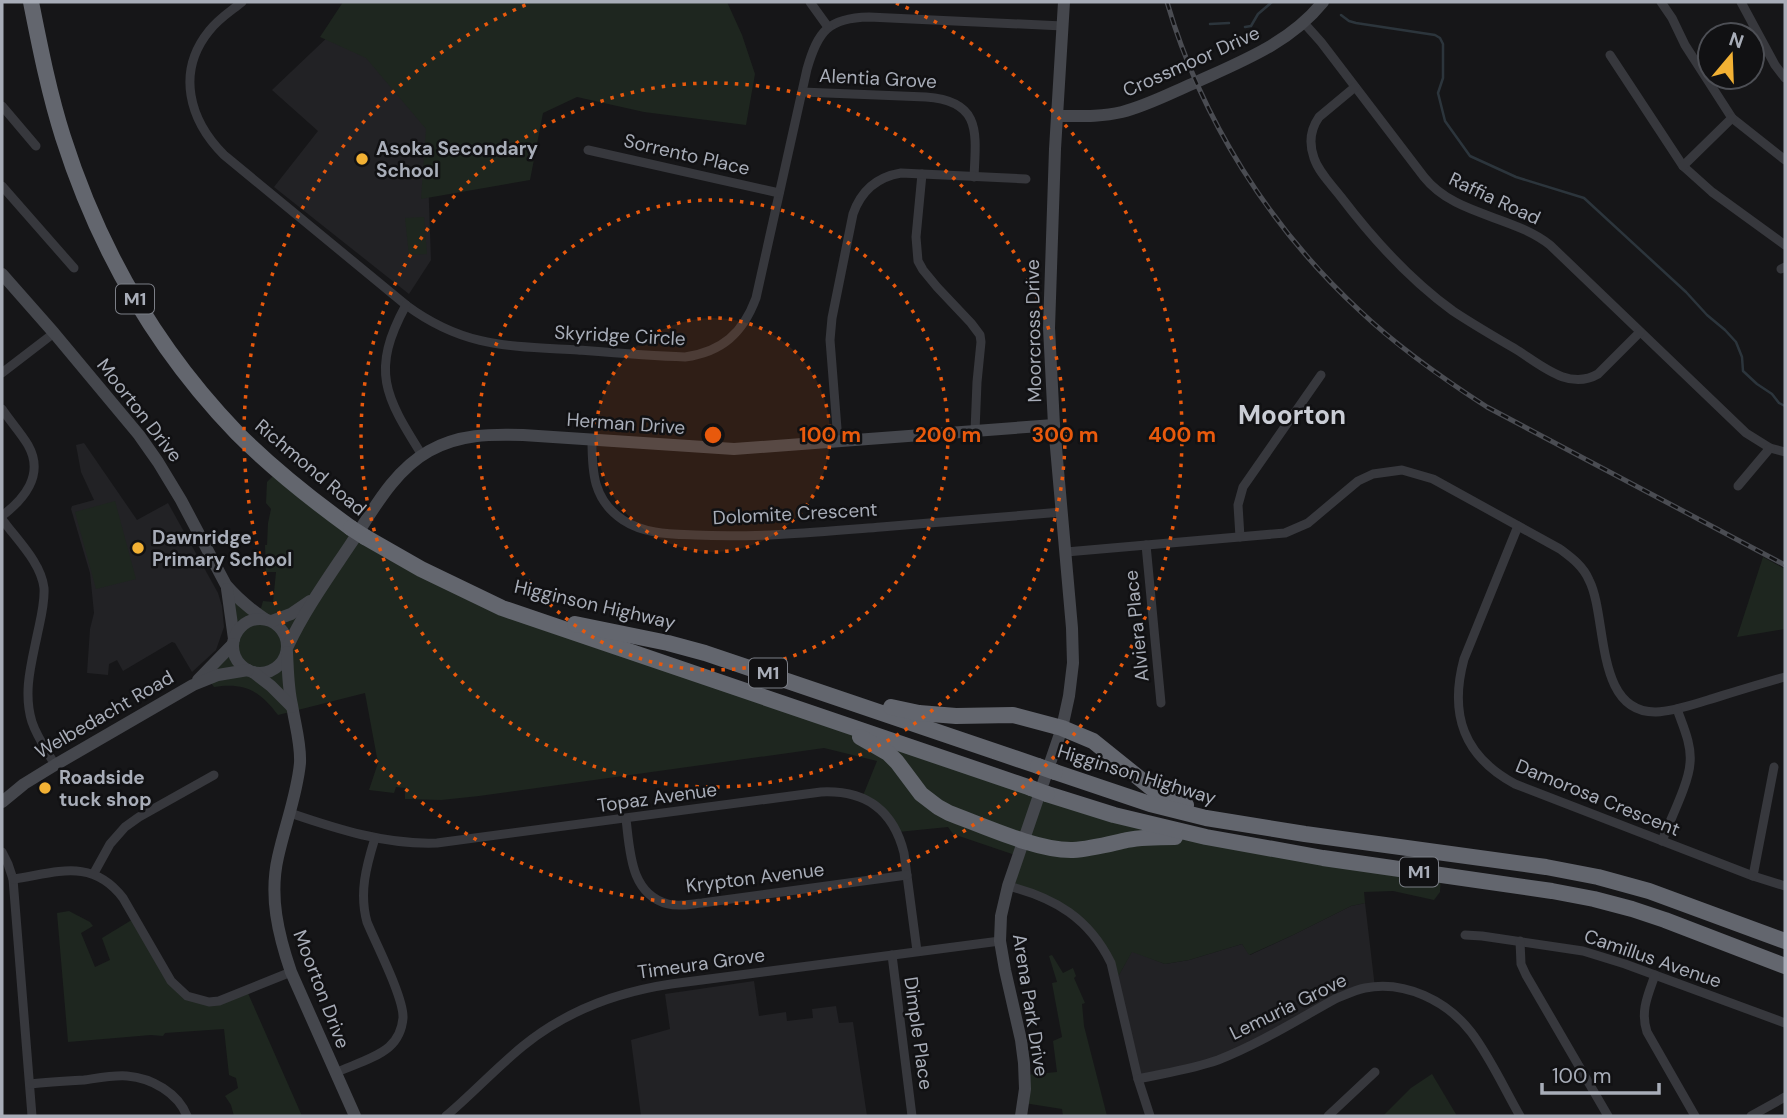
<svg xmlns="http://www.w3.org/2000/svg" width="1787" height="1118" viewBox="0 0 1787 1118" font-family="'DM Sans',sans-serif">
  <rect width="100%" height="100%" fill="#161618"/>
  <g fill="#222225">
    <polygon points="332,33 386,66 426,118 431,260 409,294 274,187 318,131 272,90"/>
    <polygon points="84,443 137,520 168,503 218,593 222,606 224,627 216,650 192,672 175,643 172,642 123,671 117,660 109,664 108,675 87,673 90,629 94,613 90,573 71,509 72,506 94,500 81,472 76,445"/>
    <polygon points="1365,903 1375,988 1351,994 1243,1051 1138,1080 1115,982 1132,951 1165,964 1189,960 1242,944 1250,955 1293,935 1351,906"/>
    <polygon points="754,981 759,1016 786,1012 787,1021 813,1018 812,1009 836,1006 839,1023 853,1022 867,1116 641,1116 631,1040 670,1029 665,994"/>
  </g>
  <g fill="#1e261f">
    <polygon points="343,2 727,2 742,35 755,74 746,125 644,112 577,97 543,113 530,180 421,199 426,129 366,58 320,37"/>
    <polygon points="424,217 427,254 409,255 405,218"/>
    <path d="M277 472 454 587 1115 816 1441 876 1440 892 1434 900 1393 891 1364 892 1365 903 1351 906 1293 935 1249 955 1242 944 1189 960 1165 964 1132 952 1115 982 1110 964 1076 917 1008 887 1018 856 953 834 948 827 898 832 862 798 877 761 824 748 479 796 441 800 405 799V788L396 787 394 793 369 790 378 763 365 693 278 715C260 691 245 682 214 687L204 674 233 643 226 585 248 607 261 608 263 601 273 602 276 572H266L265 545H267L268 523 271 509 266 503 267 482Z"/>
    <polygon points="115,501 136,579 96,589 75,512"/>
    <polygon points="1763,557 1785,569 1785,629 1737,637"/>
    <polygon points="69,911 90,922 93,926 81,933 95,967 110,960 102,938 135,918 180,991 209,1003 247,991 302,1116 234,1116 231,1105 225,1096 238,1088 236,1078 229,1075 224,1029 165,1033 163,1036 151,1035 68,1042 57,913"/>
    <polygon points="1052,955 1063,973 1073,968 1076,976 1074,978 1085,1003 1082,1004 1084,1026 1107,1116 1063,1116 1062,1109 1024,1103 1025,1075 1057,1072 1053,1041 1062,1037 1052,983 1057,982 1049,956"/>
    <polygon points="1432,1074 1457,1116 1383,1116 1411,1088"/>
  </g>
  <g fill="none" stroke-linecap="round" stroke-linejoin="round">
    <g stroke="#2c353c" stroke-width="2.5">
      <polyline points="1341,15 1349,21 1356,23 1435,35 1440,38 1443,44 1443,78 1438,93 1445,121 1470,156 1516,177 1584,198 1686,292 1707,315 1725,330 1736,342 1742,357 1743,371 1757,384 1772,394 1779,403 1785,406"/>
      <polyline points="1210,24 1229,23"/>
      <polyline points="1245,27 1251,26 1258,14 1272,2"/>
    </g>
    <g stroke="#37383d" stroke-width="9">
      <path d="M242 2C231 11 218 19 209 31 176 72 189 120 224 155L406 305C464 348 509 346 578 350 614 353 649 356 685 357 722 352 743 333 756 298L807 69C818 31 828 18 869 17L1063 26"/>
      <polyline points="810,2 828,27"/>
      <polyline points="1661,2 1672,18 1685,45 1732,118 1785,160"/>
      <polyline points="1741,2 1775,65 1785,78"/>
      <path d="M1304 23 1321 42 1424 177C1455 216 1512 215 1550 245L1746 433 1770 448 1785 452"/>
      <polyline points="1610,55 1683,166 1712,192 1785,245"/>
      <path d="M1355 87 1319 117C1310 130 1309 144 1314 158 1319 173 1332 185 1341 197 1373 239 1410 280 1453 311 1474 325 1495 337 1517 350 1541 365 1569 391 1598 374L1640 332"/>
      <path d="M802 92 926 97C982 101 976 133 974 177"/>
      <polyline points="2,106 36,146"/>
      <polyline points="588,150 779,193"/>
      <polyline points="1683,166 1732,118"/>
      <polyline points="922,174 916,237 918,261 923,270 937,287 971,323 980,335 981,342 977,382 975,431"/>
      <polyline points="2,186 74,268"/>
      <polyline points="1781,269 1785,267"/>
      <path d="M406 305C370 371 385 396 422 455"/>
      <polyline points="2,373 54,333"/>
      <path d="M2 409C10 421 21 433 28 445 45 475 24 499 2 516"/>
      <path d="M592 440C592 472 593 500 623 520 644 534 670 534 695 535 757 538 819 532 881 527 941 522 1002 517 1062 512"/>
      <path d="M838 441 830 340 832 318 853 214C861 191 877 177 901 173L1026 179"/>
      <polyline points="1738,486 1770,448"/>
      <path d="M2 519C16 539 41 562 44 588 45 604 40 621 37 636 31 665 23 693 32 722 37 737 47 751 55 765"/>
      <path d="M1518 526 1464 659C1449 714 1463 756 1515 784L1753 876 1785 886"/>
      <polyline points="1240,537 1238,505 1243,487 1321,375"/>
      <polyline points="1146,545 1161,703"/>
      <path d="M1066 552 1285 533 1308 523 1358 481 1373 474 1402 470 1433 479 1560 549C1572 558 1583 566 1589 580 1608 617 1594 713 1656 712 1674 711 1691 705 1708 700 1734 692 1759 684 1785 677"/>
      <path d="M290 813C337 829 386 845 437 843L821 792C865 790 893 809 904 853L917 951"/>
      <path d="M626 819C630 851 630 894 668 904 679 907 691 904 702 903L907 875"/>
      <path d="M1662 841C1670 820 1689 783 1690 763 1692 745 1683 726 1677 709"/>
      <polyline points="2,852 8,864 13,879 32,1116"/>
      <polyline points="94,873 110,844 125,827 139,817 214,775"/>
      <polyline points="1753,876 1774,767"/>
      <path d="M13 879C56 873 92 857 123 898L171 981 187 996 209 1002 219 1001 291 972"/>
      <path d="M1008 886C1055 898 1089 918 1111 963L1138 1079 1150 1116"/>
      <polyline points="1465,935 1482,936 1583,951 1625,964 1785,1023"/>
      <polyline points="1520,941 1521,964 1526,975 1608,1116"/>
      <polyline points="892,955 912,1116"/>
      <path d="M1655 975C1648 995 1640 1011 1647 1032L1695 1116"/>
      <path d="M335 1073C352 1065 375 1059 389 1047 397 1040 402 1029 403 1018 404 998 376 944 367 922 359 893 366 867 375 838"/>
      <path d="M1138 1079C1165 1073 1193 1069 1218 1060 1259 1044 1297 1020 1335 999 1345 995 1355 990 1365 988 1405 980 1447 1001 1471 1032 1490 1057 1504 1088 1520 1116"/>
      <path d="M30 1084C48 1082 66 1081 84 1080 98 1078 113 1075 127 1076 152 1078 178 1093 187 1116"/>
      <path d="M446 1116C472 1094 496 1068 523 1046 566 1011 617 992 671 984L1000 941"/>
      <polyline points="1328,1116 1375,1072"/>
      <polyline points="1751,1116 1785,1097"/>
    </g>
    <g stroke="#45474d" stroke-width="12">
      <path d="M1057 116C1079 116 1101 117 1122 112 1146 106 1169 94 1192 84 1240 62 1289 44 1323 2"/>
      <path d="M2 274 54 333 139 435 158 462 181 500 226 585C238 599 250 609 265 619"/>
      <polyline points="227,589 234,639"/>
      <circle cx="260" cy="646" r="27"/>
      <polyline points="272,621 291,614 310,601"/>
      <path d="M288 646C305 610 328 578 350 545 372 512 393 471 429 451 459 434 490 434 523 435L734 449 1054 425"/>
      <path d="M287 652C288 670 288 688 292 705 295 725 301 743 300 763 297 795 285 825 278 857 269 896 278 934 291 972L355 1116"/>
      <polyline points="253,672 271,686 292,707"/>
      <polyline points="198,680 233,644"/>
      <polyline points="2,802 24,784 55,765 193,685 218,675 248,670"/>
      <polyline points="1021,1116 1025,1089 1024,1063 1021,1040 1005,970 1000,941 1001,916 1008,886 1062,728 1069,696 1073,663 1072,628 1054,425 1049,328 1055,149 1064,2"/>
    </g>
    <g stroke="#63666e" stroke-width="16">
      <path d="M31 2C40 47 49 93 63 137 98 247 156 349 237 433 272 468 311 499 351 528"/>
      <polyline points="365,537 421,569 502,608 1031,788"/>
      <polyline points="575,624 668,643 705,653 1038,766"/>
      <polyline points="891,707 919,713 956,716 1013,715 1062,728 1093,741 1154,790 1186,805"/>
      <path d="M860 737 888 753 897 762 921 794 938 807 949 813C984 826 1038 851 1073 850 1091 849 1109 844 1127 840 1143 837 1159 837 1175 837"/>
      <polyline points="1055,772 1150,804 1206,818 1305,834 1546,867 1598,877 1649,891 1785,941"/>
      <polyline points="1047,794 1114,815 1206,837 1323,858 1552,891 1594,899 1632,909 1665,920 1785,966"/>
    </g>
    <defs>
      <path id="rail" d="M1167 2C1201 119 1270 228 1360 311 1399 348 1442 378 1487 407L1785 565"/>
    </defs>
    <use href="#rail" stroke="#4a4c52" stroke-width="5"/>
    <use href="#rail" stroke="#111113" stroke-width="2.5" stroke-dasharray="8" stroke-linecap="butt"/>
    <g stroke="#63666e" stroke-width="16">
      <polyline points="351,528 365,537"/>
      <polyline points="1038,766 1055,772"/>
      <polyline points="1031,788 1047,794"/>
    </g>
  </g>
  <circle cx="713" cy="435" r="117" fill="#e8590c" fill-opacity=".12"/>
  <g fill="none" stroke="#e8590c" stroke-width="3.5" stroke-dasharray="3.5 7">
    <circle cx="713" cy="435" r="117"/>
    <circle cx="713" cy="435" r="235"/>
    <circle cx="713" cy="435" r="352"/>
    <path d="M896 3A469 469 0 1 1 530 3"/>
  </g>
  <g fill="#f2b134" stroke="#111113" stroke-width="2.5">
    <circle cx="362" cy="159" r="7"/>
    <circle cx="138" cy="548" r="7"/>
    <circle cx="45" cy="788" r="7"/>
  </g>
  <g text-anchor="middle" stroke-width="5" stroke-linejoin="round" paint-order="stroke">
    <g fill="#111113" stroke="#7b7e86" stroke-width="2">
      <rect x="116" y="284.5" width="38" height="29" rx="5"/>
      <rect x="749" y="658.5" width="38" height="29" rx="5"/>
      <rect x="1400" y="857.5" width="38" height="29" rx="5"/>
    </g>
    <g font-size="18" font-weight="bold" fill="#a8adb8">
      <text x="135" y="305">M1</text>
      <text x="768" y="679">M1</text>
      <text x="1419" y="878">M1</text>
    </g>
    <g font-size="19" fill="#a8adb8" stroke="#111113">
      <text transform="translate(1191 61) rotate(-24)" y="7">Crossmoor Drive</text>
      <text transform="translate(878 78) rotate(3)" y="7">Alentia Grove</text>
      <text transform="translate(687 154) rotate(13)" y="7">Sorrento Place</text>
      <text transform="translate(1495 198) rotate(25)" y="7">Raffia Road</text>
      <text transform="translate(1033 331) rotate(-91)" y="7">Moorcross Drive</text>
      <text transform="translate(620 335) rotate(3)" y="7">Skyridge Circle</text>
      <text transform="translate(140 410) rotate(52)" y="7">Moorton Drive</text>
      <text transform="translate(626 423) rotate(4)" y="7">Herman Drive</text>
      <text transform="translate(311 467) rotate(40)" y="7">Richmond Road</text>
      <text transform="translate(795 513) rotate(-3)" y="7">Dolomite Crescent</text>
      <text transform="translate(595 604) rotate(13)" y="7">Higginson Highway</text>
      <text transform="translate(1136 626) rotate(-96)" y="7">Alviera Place</text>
      <text transform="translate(104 714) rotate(-30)" y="7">Welbedacht Road</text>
      <text transform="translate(1137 774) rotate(17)" y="7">Higginson Highway</text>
      <text transform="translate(657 797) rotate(-8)" y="7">Topaz Avenue</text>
      <text transform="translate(1598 797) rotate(22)" y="7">Damorosa Crescent</text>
      <text transform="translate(755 877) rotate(-7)" y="7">Krypton Avenue</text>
      <text transform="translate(1653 958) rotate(19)" y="7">Camillus Avenue</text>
      <text transform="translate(701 963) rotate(-8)" y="7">Timeura Grove</text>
      <text transform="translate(322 989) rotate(69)" y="7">Moorton Drive</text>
      <text transform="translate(1031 1005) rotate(81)" y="7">Arena Park Drive</text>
      <text transform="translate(1288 1006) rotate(-26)" y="7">Lemuria Grove</text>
      <text transform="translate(919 1033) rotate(82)" y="7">Dimple Place</text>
    </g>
    <g font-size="19" font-weight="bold" fill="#a8adb8" stroke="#111113" text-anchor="start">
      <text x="376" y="155">Asoka Secondary<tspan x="376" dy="22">School</tspan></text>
      <text x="152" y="544">Dawnridge<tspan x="152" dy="22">Primary School</tspan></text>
      <text x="59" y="784">Roadside<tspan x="59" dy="22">tuck shop</tspan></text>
    </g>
    <g font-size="26" font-weight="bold" fill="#c9ccd4" stroke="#111113">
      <text x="1292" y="424">Moorton</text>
    </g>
  </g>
  <circle cx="713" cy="435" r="10" fill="#e8590c" stroke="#111113" stroke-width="3.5"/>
  <g font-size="21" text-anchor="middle" font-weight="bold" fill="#e8590c" stroke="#111113" stroke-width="5" stroke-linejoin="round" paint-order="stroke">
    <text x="830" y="442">100 m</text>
    <text x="948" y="442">200 m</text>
    <text x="1065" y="442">300 m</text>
    <text x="1182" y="442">400 m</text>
  </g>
  <rect width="1787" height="1118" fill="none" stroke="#a8adb8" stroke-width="7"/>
  <g transform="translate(1731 56) rotate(19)"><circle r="33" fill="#111113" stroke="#4d4f55" stroke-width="2"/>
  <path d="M0-5L12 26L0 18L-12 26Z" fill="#f2b134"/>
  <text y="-10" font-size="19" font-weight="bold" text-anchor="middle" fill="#a8adb8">N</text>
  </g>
  <path d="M1542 1083v10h117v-10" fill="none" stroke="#a8adb8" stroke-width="3.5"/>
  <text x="1552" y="1083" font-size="21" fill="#a8adb8" stroke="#111113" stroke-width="5" paint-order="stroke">100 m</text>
</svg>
